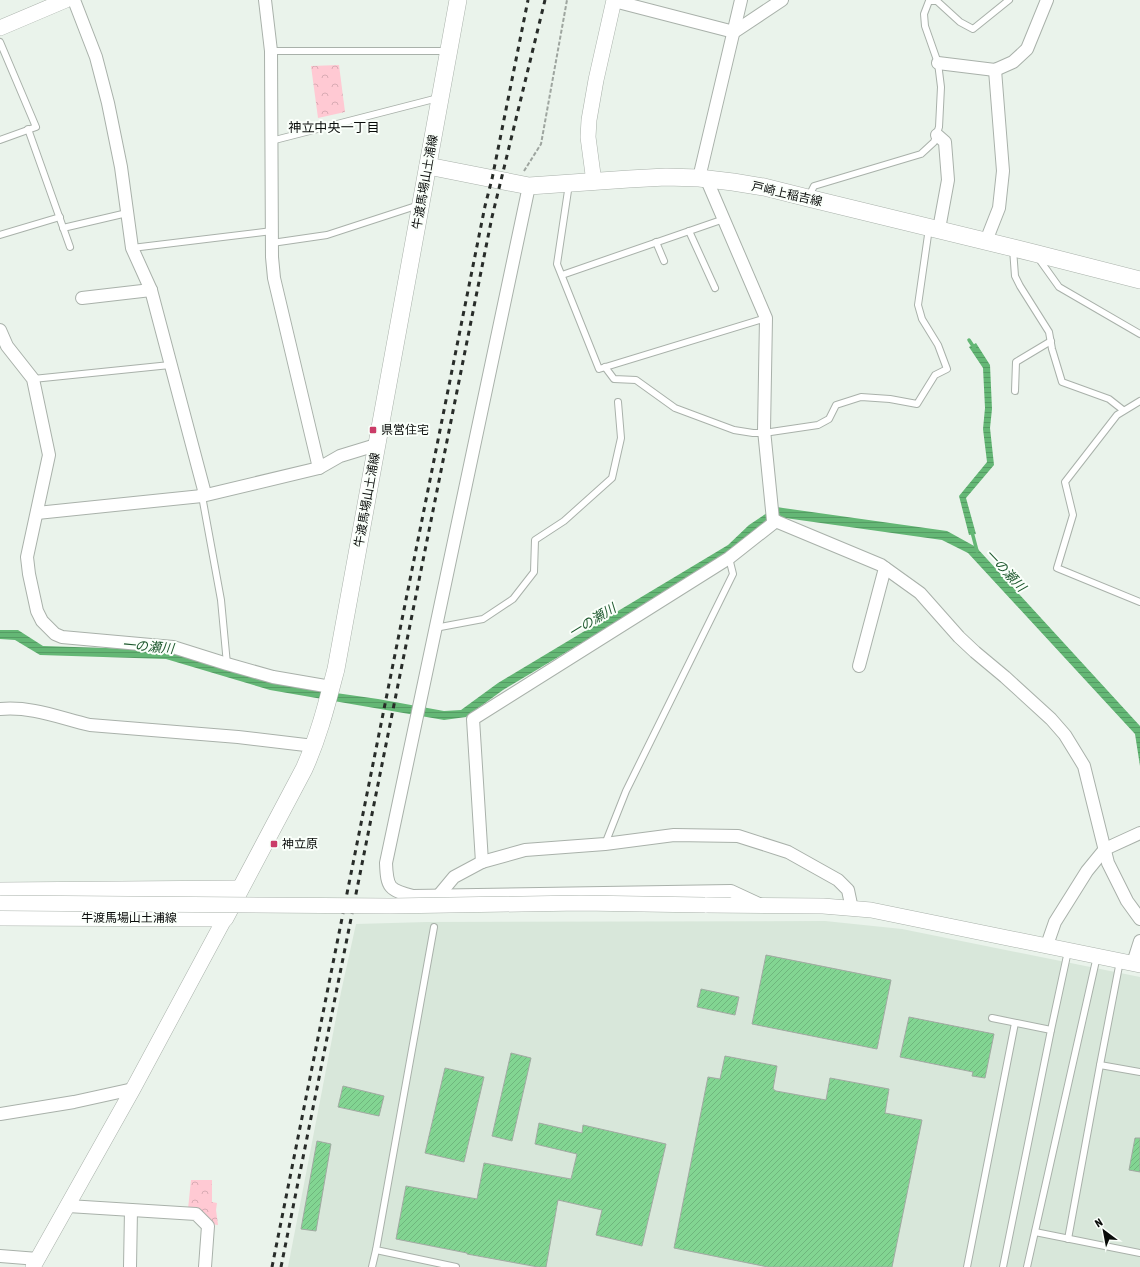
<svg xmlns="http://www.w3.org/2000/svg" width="1140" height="1267" viewBox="0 0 1140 1267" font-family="'Asap Condensed','Noto Sans JP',sans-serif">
  <defs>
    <pattern id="forest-crowns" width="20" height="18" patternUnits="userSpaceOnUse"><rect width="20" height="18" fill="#ffc9d3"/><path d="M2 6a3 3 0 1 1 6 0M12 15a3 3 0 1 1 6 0" fill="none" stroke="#d9abb4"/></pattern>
    <pattern id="water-rules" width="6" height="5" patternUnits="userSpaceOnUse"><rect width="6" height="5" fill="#64b775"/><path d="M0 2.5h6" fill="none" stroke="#559c64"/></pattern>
    <pattern id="building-hatch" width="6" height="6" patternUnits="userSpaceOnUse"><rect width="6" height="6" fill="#82d592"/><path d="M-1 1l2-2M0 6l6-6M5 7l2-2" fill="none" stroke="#6fb67d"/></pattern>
  </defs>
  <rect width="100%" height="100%" fill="#eaf3eb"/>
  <polygon fill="#d8e7da" points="825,921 902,929 1140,977 1140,1267 288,1267 341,992 356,924 427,922"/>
  <g fill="url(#forest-crowns)">
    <polygon points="339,65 345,112 318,118 311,66"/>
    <polygon points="191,1180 212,1180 212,1202 217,1203 216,1210 218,1225 202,1223 188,1209"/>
  </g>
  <g fill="url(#water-rules)">
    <polygon points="976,343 990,365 992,409 990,428 994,465 966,498 976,534 969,535 959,496 987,462 983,429 985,408 983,368 969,347"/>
    <polygon points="776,507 947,531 976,547 1140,726 1140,766 1135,734 968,553 942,540 778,517 734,552 503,690 466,717 444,720 270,690 166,659 40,655 15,640 0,639 0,630 18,630 43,646 168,650 322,691 378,699 444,711 461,710 498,683 728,545 749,525"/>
  </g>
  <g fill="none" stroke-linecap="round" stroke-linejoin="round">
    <g stroke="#64b775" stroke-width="3.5">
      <polyline points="969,340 975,349"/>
      <polyline points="972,532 977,551"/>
    </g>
  </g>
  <g fill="url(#building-hatch)" stroke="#a1aaa2">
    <polygon points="766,955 891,980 877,1049 752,1024"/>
    <polygon points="701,989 739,997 735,1015 697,1007"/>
    <polygon points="909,1017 994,1034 985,1078 972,1076 973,1072 900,1057"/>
    <polygon points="511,1053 531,1058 512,1141 492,1136"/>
    <polygon points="725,1056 777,1066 773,1089 776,1091 826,1100 830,1078 889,1089 885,1113 922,1120 892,1267 768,1267 674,1248 708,1077 720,1079"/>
    <polygon points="445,1068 484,1077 464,1162 425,1153"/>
    <polygon points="343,1086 384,1096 379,1116 338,1107"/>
    <polygon points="539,1123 582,1133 583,1125 666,1144 642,1246 596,1235 602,1210 558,1200 546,1267 538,1267 467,1254 467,1253 396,1239 406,1186 477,1199 484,1163 571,1179 577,1154 535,1144"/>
    <polygon points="1135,1138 1140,1138 1140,1172 1129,1170"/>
    <polygon points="317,1141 331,1144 316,1231 301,1229"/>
  </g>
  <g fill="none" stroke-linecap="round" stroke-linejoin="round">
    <defs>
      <g id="service">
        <polyline points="0,42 36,127 0,140"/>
        <polyline points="271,51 448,51"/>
        <polyline points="28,129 70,247"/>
        <polyline points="271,141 438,98"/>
        <polyline points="569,184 557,264 599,369 766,318"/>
        <polyline points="809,196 814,186 921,154 934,142 939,127 941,87 938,63 925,26 924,14 929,1 937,1 960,22 973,29 1009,0"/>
        <polyline points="63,228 127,213"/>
        <polyline points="689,231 715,288"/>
        <polyline points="0,235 60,217"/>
        <polyline points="656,242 664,261"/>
        <polyline points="272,243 327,235 419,205"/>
        <polyline points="132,248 272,231"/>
        <polyline points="1013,249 1015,276 1020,286 1049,332 1052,349 1062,382 1109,399 1123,410"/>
        <polyline points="1039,259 1059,287 1140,334"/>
        <polyline points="562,275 724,219"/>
        <polyline points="605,367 614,379 636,380 675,408 734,430 753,433 764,433 818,425 829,419 836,405 861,397 890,399 917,404 935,375 947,369 938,345 922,319 918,305 929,228"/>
        <polyline points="33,379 170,365"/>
        <polyline points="1015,391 1016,362 1051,341"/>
        <polyline points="1140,401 1117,415 1065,482 1073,515 1057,568 1140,602"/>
        <polyline points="202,496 221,600 227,664"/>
        <polyline points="435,628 483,619 513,599 534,572 535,540 564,521 612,478 621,438 618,402"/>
        <polyline points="605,844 626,791 733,574 729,558"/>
        <polyline points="434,927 376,1250 456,1267"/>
        <polyline points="992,1018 1051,1030"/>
        <polyline points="1100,1065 1140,1072"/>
        <polyline points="1035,1232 1140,1253"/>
        <polyline points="1068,1239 1100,1065 1120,961"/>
        <polyline points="372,1267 376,1250"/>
        <polyline points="967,1267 1015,1023"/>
        <polyline points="1003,1267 1051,1030 1068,951"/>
        <polyline points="1027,1267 1097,956"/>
      </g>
      <g id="minor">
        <polyline points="74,0 96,57 108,103 121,167 132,248 151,290 204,490 202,496"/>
        <polyline points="265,0 271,51 272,257 274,278 319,468"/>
        <polyline points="614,1 734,32 782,0"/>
        <polyline points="938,63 995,70 1013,62 1027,49 1047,0"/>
        <polyline points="937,135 945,142 948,180 939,229"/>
        <polyline points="699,178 741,0"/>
        <polyline points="708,179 709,185 766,318 764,430 773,520 881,565 920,593 959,637 975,652 1005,677 1051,719 1065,735 1084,766 1108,863 1127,901 1140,919"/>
        <path d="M529 186 386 863C387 888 389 890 413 896L731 891 759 904"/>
        <polyline points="986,241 999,208 1003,171 995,70"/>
        <polyline points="82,298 151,290"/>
        <polyline points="0,330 7,346 33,379 49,455 27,557 29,574 37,611 42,621 55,634 62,637 173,647 227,664 273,677 331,687"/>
        <polyline points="37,513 202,496 319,468 340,456 376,445"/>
        <polyline points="859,666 885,568"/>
        <path d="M0 709C32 706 60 718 90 725L238 737 314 746"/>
        <polyline points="482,862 473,719 729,558 776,521"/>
        <polyline points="439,895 454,877 482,862 525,850 605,844 674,835 738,836 788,852 838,880 848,890 852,909"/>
        <polyline points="1047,945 1055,922 1087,871 1105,849 1140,833"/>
        <polyline points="1133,963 1140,941"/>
        <polyline points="0,1114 74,1102 133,1089"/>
        <polyline points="68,1206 196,1214 208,1226 205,1267"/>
        <polyline points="0,1256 38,1259"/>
        <polyline points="130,1267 131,1210"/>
      </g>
      <g id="tertiary">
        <polyline points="0,28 66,0"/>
        <polyline points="594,182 588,137 589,120 596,80 614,0"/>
        <polyline points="705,905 823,906 871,910 1140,965"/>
        <polyline points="33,1267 133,1089 225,918"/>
      </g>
      <g id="secondary">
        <polyline points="428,166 529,186 629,179 666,177 699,178 733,182 764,187 808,198 1034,253 1140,280"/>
        <polyline points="0,891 240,889"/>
        <path d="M0 917 225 918 304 769C319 736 327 703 336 669L458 0"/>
      </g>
    </defs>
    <use href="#service" stroke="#a9b1aa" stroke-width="8"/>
    <use href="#minor" stroke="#a9b1aa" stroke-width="14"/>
    <use href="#tertiary" stroke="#a9b1aa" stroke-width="16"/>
    <use href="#secondary" stroke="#a9b1aa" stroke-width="18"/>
    <polyline stroke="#9ea59f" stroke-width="2" stroke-dasharray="4 2" stroke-linecap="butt" points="524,171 541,144 567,0"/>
    <use href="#service" stroke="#fff" stroke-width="6"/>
    <use href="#minor" stroke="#fff" stroke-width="12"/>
    <use href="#tertiary" stroke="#fff" stroke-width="15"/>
    <use href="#secondary" stroke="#fff" stroke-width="17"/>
    <g stroke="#282c29" stroke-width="3" stroke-dasharray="5 5" stroke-linecap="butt">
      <polyline points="272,1267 485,206 492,179 528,0"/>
      <polyline points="281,1267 492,217 545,0"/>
    </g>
    <defs>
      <polyline id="tertiary-bridge" points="0,903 390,906 581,903 705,905"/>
    </defs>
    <use href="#tertiary-bridge" stroke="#a9b1aa" stroke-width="16" stroke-linecap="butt"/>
    <use href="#tertiary-bridge" stroke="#fff" stroke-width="15"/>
  </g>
  <g fill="#ca3c68" stroke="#fafffa" stroke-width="1.5">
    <rect x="369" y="426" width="8" height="8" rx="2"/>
    <rect x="270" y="840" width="8" height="8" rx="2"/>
  </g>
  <g text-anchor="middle" stroke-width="4" stroke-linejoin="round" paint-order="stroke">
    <g font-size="12" fill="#090c0a" stroke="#fafffa">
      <text transform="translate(425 182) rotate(-80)" y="4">牛渡馬場山土浦線</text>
      <text transform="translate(787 194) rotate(13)" y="4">戸崎上稲吉線</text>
      <text transform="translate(367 500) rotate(-80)" y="4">牛渡馬場山土浦線</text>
      <text x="129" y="922">牛渡馬場山土浦線</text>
    </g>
    <g font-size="12" fill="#090c0a" stroke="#fafffa" text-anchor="start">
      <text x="381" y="434">県営住宅</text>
      <text x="282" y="848">神立原</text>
    </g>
    <g font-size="13" fill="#090c0a" stroke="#fafffa">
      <text x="334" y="132">神立中央一丁目</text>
    </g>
    <g font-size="13" font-style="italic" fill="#1c572c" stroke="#fafffa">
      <text transform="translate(1006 570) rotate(47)" y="5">一の瀬川</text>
      <text transform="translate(592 620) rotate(-31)" y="5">一の瀬川</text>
      <text transform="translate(148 646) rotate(5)" y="5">一の瀬川</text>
    </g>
  </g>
  <g transform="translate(1104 1231) rotate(328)" stroke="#fafffa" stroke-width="3" paint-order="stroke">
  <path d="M0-3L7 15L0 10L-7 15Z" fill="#090c0a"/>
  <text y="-6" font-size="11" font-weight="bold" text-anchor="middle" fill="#090c0a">N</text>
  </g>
</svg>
